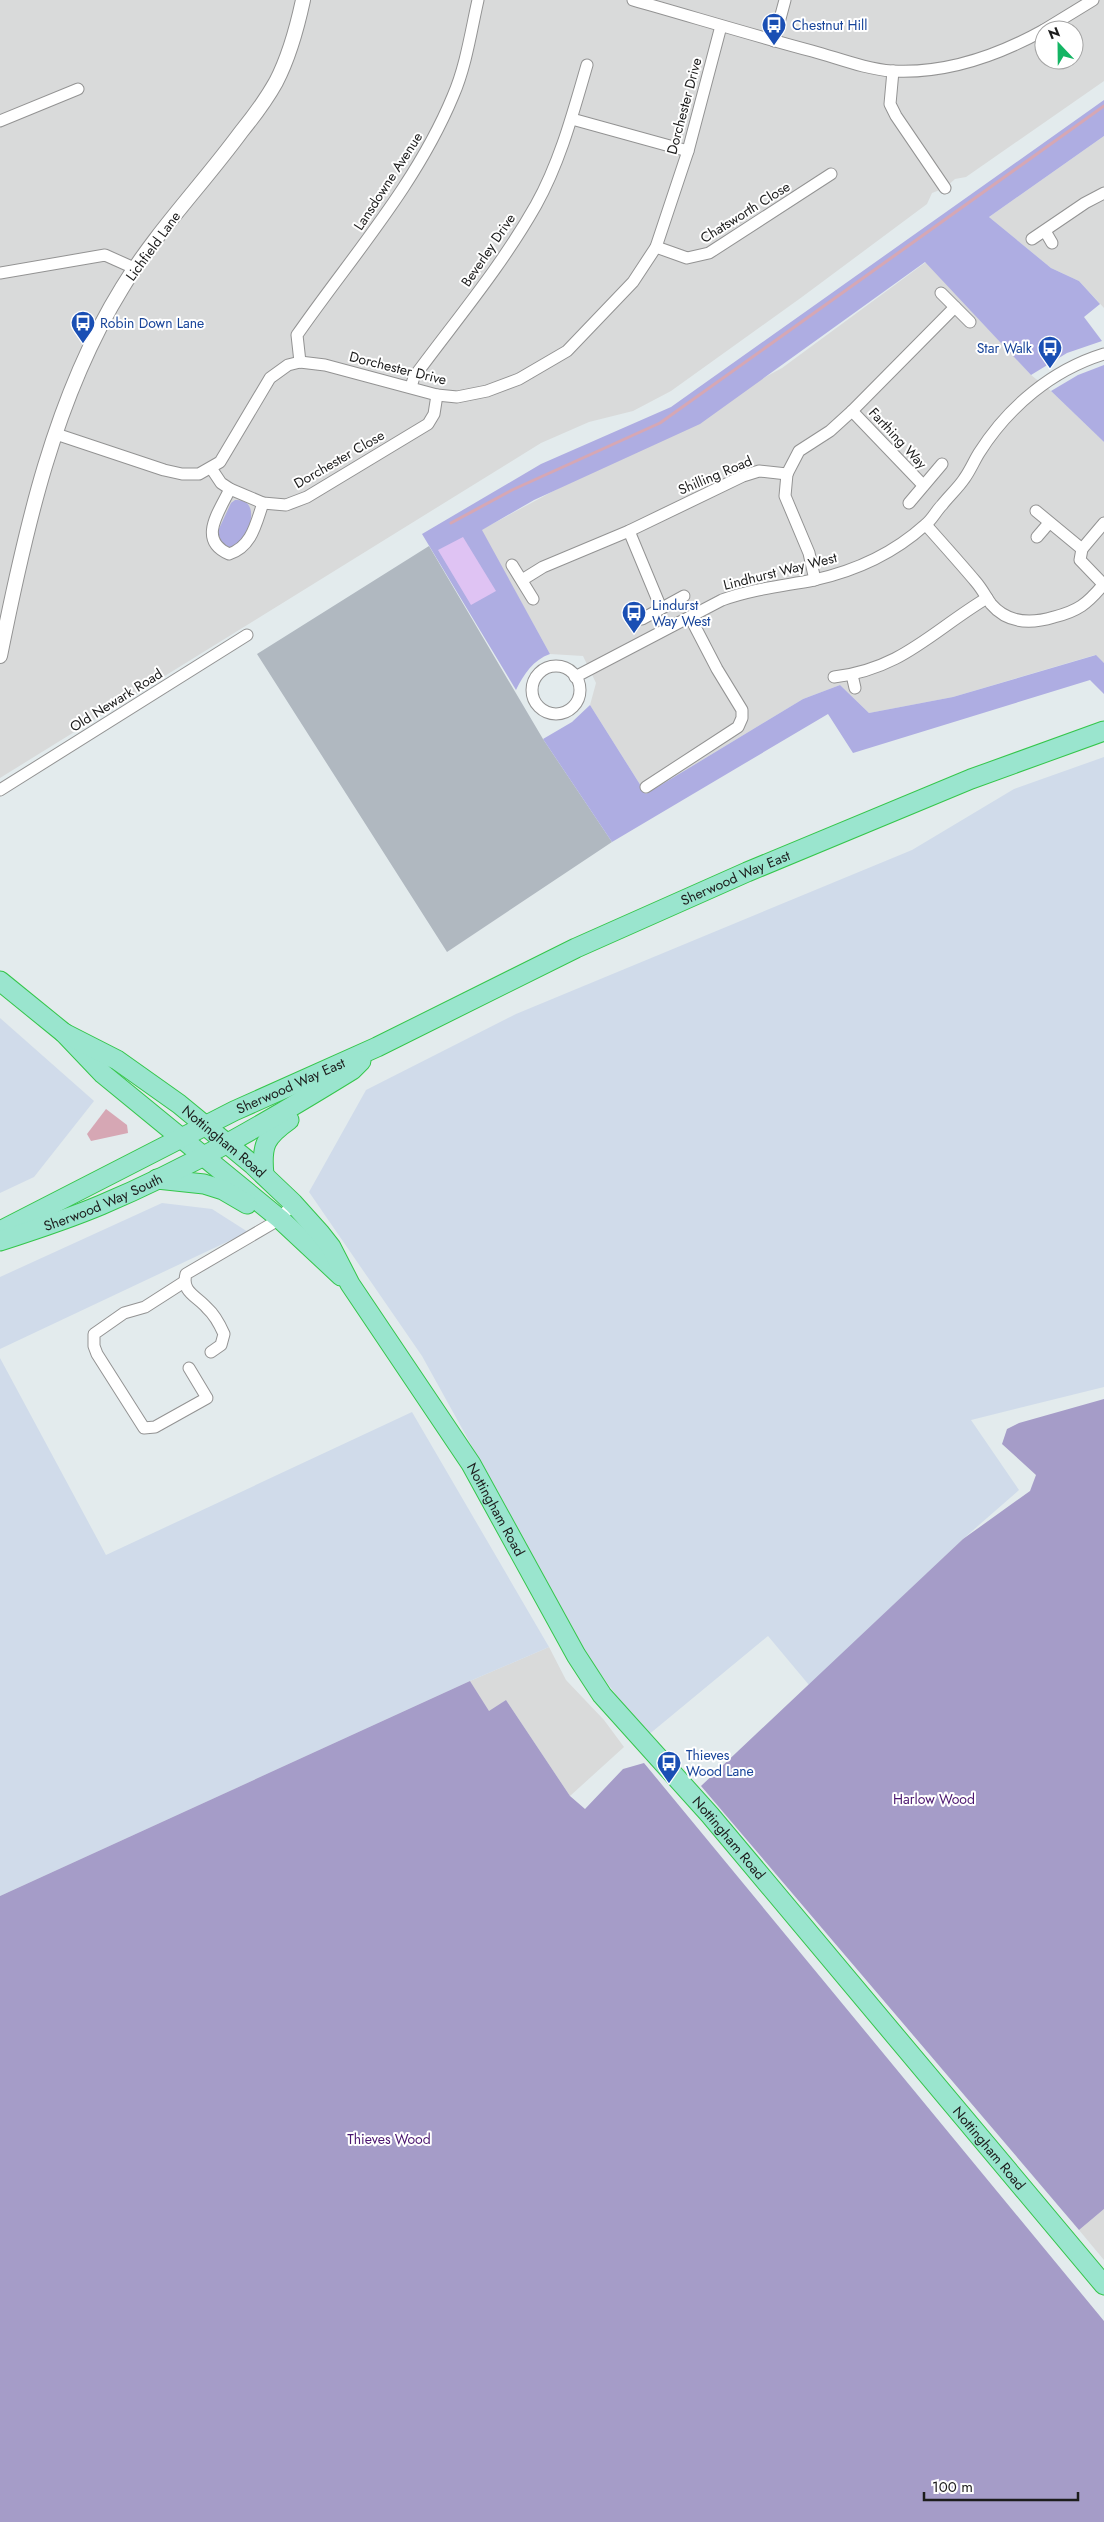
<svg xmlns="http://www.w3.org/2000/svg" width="1104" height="2522" viewBox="0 0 1104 2522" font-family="Jost,sans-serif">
  <rect width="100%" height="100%" fill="#e3ebed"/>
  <g fill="#d9dada" fill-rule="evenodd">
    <path d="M0 0H1104V81L966 177 955 179 945 188 932 193 927 204 802 297 671 391 633 411 589 422 541 443 0 778ZM1044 30H1074V60H1044Z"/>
    <polygon points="1104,136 1104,308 1079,281 1051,268 989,217"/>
    <polygon points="926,262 1031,375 1051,391 1104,442 1104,663 1095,655 953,697 869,713 840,685 803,699 646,794 590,705 596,683 583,656 550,654 481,530 782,368"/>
    <polygon points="549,1647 566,1680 604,1720 624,1747 570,1796 506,1700 489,1712 470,1681"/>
    <polygon points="1104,2209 1104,2260 1079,2230"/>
  </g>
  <polygon fill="#b0b8c0" points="429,546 543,739 612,842 447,952 257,654"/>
  <g fill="#d0dbea">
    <polygon points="1104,757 1104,1387 971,1420 1019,1490 963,1539 809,1685 768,1636 647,1736 590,1660 422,1356 309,1192 366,1090 516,1014 912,850 1014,789"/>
    <polygon points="0,1018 94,1101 34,1177 0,1193"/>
    <polygon points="162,1203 212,1209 248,1232 0,1349 0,1277"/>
    <polygon points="0,1358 106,1555 412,1412 549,1647 470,1681 0,1896"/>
  </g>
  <g fill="#aeade2">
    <path d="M1104 100V136L989 217 1051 268 1079 281 1100 304 1084 317 1102 341 1067 353 1031 375 925 262 700 424 534 500 482 530 550 654C533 660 524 674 516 690L422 534 541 464 671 407Z"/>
    <polygon points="1104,365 1104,442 1051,391 1078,375"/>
    <path d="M235 500C265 498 248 546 227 548L222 544 217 533 231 503Z"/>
    <polygon points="1096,655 1104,663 1104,694 1090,680 853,753 828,714 612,842 543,739 572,722 590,705 646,794 803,699 840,685 869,713 953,697"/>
  </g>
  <g fill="#a59cc8">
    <polygon points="1104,1399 1104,2209 1079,2230 701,1786 963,1539 1030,1491 1036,1475 1002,1444 1007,1429 1019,1423"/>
    <polygon points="470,1681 489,1711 506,1700 570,1796 585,1809 623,1769 644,1763 1104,2321 1104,2522 0,2522 0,1896"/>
  </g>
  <polygon fill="#dfc3f3" points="463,537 496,591 471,605 438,550"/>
  <polygon fill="#d6a7b4" points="106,1109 127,1125 128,1133 91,1141 87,1134"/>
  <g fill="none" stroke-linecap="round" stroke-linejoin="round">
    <polyline stroke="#d6a7b4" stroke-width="3" points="451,523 512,490 660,423 1104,106"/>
    <defs>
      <g id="minor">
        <path d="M633 0C693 17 752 35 812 51 838 58 865 69 892 71 945 74 999 55 1044 30"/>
        <polyline points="1044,30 1093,0"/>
        <polyline points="774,41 785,0"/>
        <polyline points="893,71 890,104 896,116 945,188"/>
        <polyline points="572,119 688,151"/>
        <polyline points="0,121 78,89"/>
        <polyline points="1045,231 1052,243"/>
        <polyline points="1032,239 1085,203 1104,193"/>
        <polyline points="656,247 687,258 709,253 831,174"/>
        <polyline points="0,273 105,255 134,268"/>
        <polyline points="941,293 970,322"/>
        <path d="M300 362 297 335C352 256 416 185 453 96 466 66 471 31 478 0"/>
        <path d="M411 387 414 377C456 320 501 267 536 205 560 162 573 113 587 65"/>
        <polyline points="852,411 923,485"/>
        <polyline points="56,434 164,470 182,474 199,474 220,462 270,378 288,365 300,362 325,365 437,395 457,397 487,391 519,379 567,351 633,282 656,247 688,151 721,26"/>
        <polyline points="211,468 221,483 230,489 263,503 286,505 307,497 428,424 434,414 437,395"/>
        <polyline points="787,474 799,451 830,431 852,411 955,307"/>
        <polyline points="787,474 785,496 809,553 815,580"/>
        <path d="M230 489C219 512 197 540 229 554 252 547 256 523 263 503"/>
        <polyline points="909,503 942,464"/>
        <polyline points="1036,511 1082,549"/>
        <path d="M926 525C943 544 960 563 976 582 982 589 986 597 991 604 1008 624 1031 624 1054 617 1078 611 1087 604 1103 585"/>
        <polyline points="629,531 661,608"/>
        <polyline points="1037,537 1049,523"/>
        <polyline points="1082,549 1080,560 1104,585"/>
        <polyline points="1082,549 1104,523"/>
        <polyline points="512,565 533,599"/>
        <polyline points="522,580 543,567 629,531 743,476 759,471 787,474"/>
        <polyline points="642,619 684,596"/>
        <circle cx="556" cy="690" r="24"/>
        <polyline points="852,675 855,688"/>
        <path d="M575 677 722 600C752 589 783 586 814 580 855 571 894 553 925 525 932 520 936 511 942 505 949 496 958 488 964 479 970 471 974 461 979 453 1008 407 1052 370 1104 354"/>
        <path d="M834 677C902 669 932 631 987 598"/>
        <polyline points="646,787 738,727 742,718 742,710 717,669 690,617"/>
        <polyline points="0,790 247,635"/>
        <polyline points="184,1282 145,1307 124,1313 94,1334 94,1346 97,1354 144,1428 155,1427 207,1398 189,1368"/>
        <path d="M211 1352 221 1345 224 1334C220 1325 215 1315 207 1308 197 1296 181 1292 186 1274L280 1219 293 1203"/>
      </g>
      <path id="tertiary" d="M0 656C25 531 54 398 122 288 156 232 202 185 241 132 254 116 266 100 276 82 289 57 297 28 303 0"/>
      <g id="trunk">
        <polyline points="0,981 64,1033 103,1074 280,1219 341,1276"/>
        <path id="s1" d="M64 1033 117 1060 179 1104 253 1165 293 1203 320 1233 331 1247 350 1284 471 1464 576 1655 602 1695 710 1815 1104 2285"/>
        <path d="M264 1175C261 1145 265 1137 289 1120"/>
        <polyline points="157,1179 204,1184 223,1190 247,1204"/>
        <path id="s2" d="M0 1231 234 1111 377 1047 576 948 747 872 971 779 1104 731"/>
        <path id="s3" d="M0 1241C34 1230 68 1219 101 1205 189 1168 271 1120 352 1070L361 1061"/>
      </g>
    </defs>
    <use href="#minor" stroke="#939393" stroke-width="13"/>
    <use href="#tertiary" stroke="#939393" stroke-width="16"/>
    <use href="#trunk" stroke="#35c64b" stroke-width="21"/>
    <use href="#minor" stroke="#fff" stroke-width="11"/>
    <use href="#tertiary" stroke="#fff" stroke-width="14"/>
    <use href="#trunk" stroke="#9ae5ce" stroke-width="19"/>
  </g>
  <defs>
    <symbol id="bus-pin" viewBox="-11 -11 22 30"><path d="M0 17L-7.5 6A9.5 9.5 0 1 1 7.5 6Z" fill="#1a4fb4" stroke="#fff"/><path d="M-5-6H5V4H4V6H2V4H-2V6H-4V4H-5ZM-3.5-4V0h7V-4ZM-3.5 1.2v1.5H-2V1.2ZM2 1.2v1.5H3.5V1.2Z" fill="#fff"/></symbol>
  </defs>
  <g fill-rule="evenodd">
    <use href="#bus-pin" x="760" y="11" width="28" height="38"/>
    <use href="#bus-pin" x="69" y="309" width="28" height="38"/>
    <use href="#bus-pin" x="1036" y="334" width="28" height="38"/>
    <use href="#bus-pin" x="620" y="599" width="28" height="38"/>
    <use href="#bus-pin" x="655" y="1749" width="28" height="38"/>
  </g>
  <g text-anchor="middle" stroke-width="4" stroke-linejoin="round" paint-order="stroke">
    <g font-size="14" fill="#164399" stroke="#fff" text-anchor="start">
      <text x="792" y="30">Chestnut Hill</text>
      <text x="100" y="328">Robin Down Lane</text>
      <text x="1032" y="353" text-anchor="end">Star Walk</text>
      <text x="652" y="610">Lindurst<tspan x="652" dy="16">Way West</tspan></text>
      <text x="686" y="1760">Thieves<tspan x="686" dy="16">Wood Lane</tspan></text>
    </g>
    <g font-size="14" fill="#1c1c1c" stroke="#fff">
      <text transform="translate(684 106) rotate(-75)" y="5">Dorchester Drive</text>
      <text transform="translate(388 181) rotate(-57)" y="5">Lansdowne Avenue</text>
      <text transform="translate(745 212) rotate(-32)" y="5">Chatsworth Close</text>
      <text transform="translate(153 246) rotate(-54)" y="5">Lichfield Lane</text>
      <text transform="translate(488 250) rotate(-56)" y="5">Beverley Drive</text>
      <text transform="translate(398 368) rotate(14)" y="5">Dorchester Drive</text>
      <text transform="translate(898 438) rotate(47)" y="5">Farthing Way</text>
      <text transform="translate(339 459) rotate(-30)" y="5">Dorchester Close</text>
      <text transform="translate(715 475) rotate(-23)" y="5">Shilling Road</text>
      <text transform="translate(780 571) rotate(-14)" y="5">Lindhurst Way West</text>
      <text transform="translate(116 700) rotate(-32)" y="5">Old Newark Road</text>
      <text dy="5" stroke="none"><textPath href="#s2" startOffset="816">Sherwood Way East</textPath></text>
      <text dy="5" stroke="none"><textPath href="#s2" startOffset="325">Sherwood Way East</textPath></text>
      <text dy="5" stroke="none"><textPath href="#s1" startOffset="194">Nottingham Road</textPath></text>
      <text dy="5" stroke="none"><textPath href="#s3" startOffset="110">Sherwood Way South</textPath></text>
      <text dy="5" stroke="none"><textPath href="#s1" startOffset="655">Nottingham Road</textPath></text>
      <text dy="5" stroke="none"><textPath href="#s1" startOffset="1060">Nottingham Road</textPath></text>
      <text dy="5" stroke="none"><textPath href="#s1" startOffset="1465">Nottingham Road</textPath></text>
    </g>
    <g font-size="14" fill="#4a166f" stroke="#fff">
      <text x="934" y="1804">Harlow Wood</text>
      <text x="389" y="2144">Thieves Wood</text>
    </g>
  </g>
  <g transform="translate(1059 45) rotate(338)"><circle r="24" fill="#ffffff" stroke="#a4a4a4"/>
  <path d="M0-4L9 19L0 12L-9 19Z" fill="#14b564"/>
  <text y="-8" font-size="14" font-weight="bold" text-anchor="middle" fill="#1c1c1c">N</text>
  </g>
  <path d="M924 2492v8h154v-8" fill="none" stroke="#1c1c1c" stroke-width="2.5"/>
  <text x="932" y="2492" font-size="15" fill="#1c1c1c" stroke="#ffffff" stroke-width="4" paint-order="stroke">100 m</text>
</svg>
